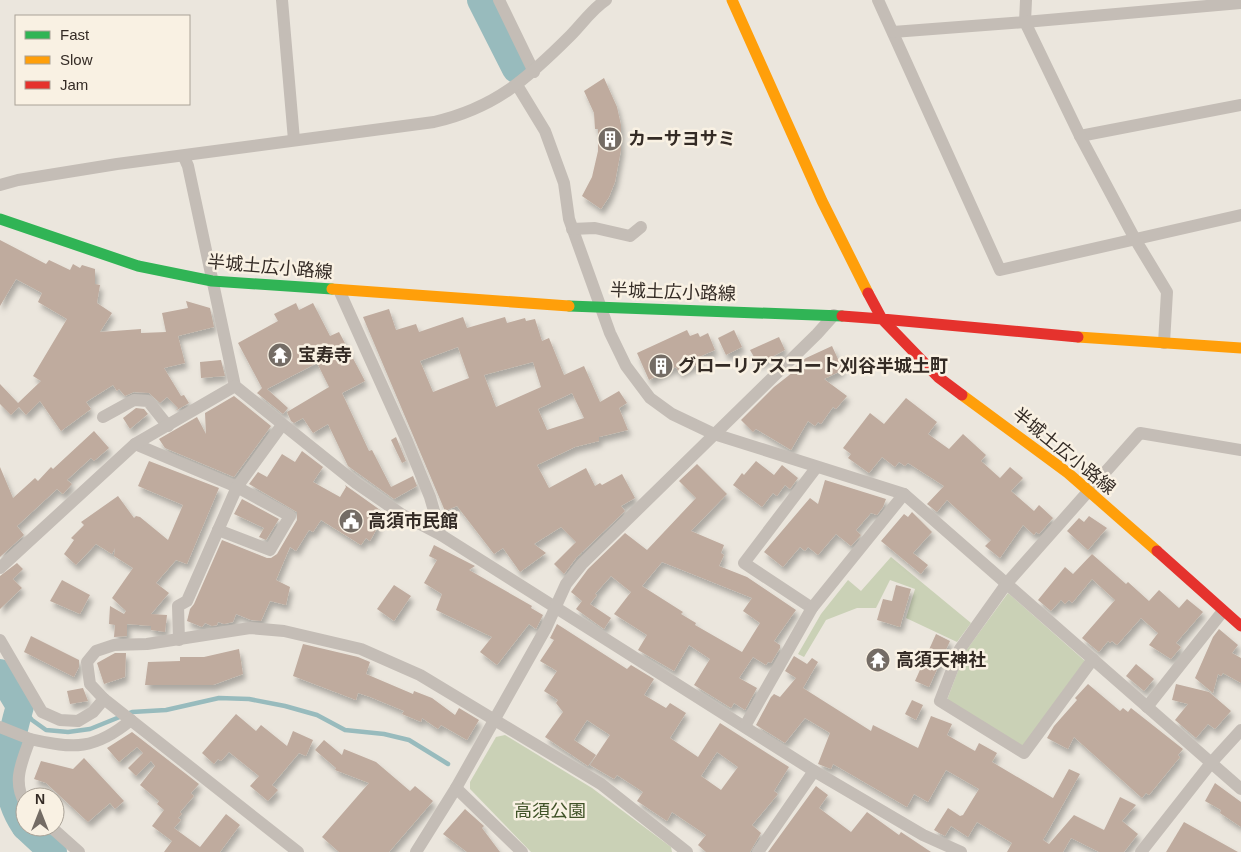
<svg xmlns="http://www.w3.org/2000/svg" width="1241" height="852" viewBox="0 0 1241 852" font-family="Helvetica,'Noto Sans JP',sans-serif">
  <defs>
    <filter id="shadow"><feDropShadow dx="3" dy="5.5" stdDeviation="2.5" flood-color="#0004"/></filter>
  </defs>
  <rect width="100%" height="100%" fill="#ebe6dd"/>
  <g fill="#cad1b6">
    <polygon points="891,557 971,623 957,642 906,618 915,589 890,580 876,608 857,608 826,620 804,657 798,654 821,614 848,580 861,591"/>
    <polygon points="1008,593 1085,661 1023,746 947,700 965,652"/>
    <polygon points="505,735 592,788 671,847 672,852 531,852 470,789 470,782 496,737"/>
  </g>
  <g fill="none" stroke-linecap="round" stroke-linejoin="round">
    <polyline stroke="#98bbbd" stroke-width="4.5" points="20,706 32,720 46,730 68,732 90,729 132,712 166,710 219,698 249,699 285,706 317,715 345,730 384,734 409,740 448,764"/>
    <g stroke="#98bbbd" stroke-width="28">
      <polyline points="481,0 516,69"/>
      <path d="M0 673 20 706C7 751 0 789 25 826"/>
      <polyline points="26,827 53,852"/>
    </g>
  </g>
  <g fill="#bfab9e" fill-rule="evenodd" filter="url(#shadow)">
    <polygon points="604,78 617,107 621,125 621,150 615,182 609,197 601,209 582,196 592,177 598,151 598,129 595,129 594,113 584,91"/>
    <polygon points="0,240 46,264 49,260 70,270 73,264 80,268 82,265 95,269 95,284 100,285 97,303 112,313 100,332 141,329 141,333 166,332 162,313 188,308 186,301 210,308 214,327 178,336 185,363 164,368 181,396 184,395 189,403 175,411 178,408 167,397 160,403 149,393 134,392 125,396 119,389 117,391 113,385 86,402 91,409 61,431 40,401 26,415 19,407 11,415 0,404 0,384 18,403 41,381 33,376 67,319 38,302 42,293 16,279 0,306"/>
    <polygon points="296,303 299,310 313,303 330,336 339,332 365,381 342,393 369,451 372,450 391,487 413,476 417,486 394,499 348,466 328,424 313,433 303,418 294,423 291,421 287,412 329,387 317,363 267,389 288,408 283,414 257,393 262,388 238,343 278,321 274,314"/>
    <path d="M389 309 396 330 416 324 419 332 463 317 467 328 505 317 507 323 525 318 526 321 535 319 542 341 549 338 564 375 584 366 600 402 619 391 627 403 619 408 628 430 599 437V441L575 447 537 465 549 488 586 468 595 486 600 483 602 485 622 474 635 498 621 506 625 511 576 558 564 574 554 564 576 542 561 527 534 544 546 553 520 572 503 548 494 554 457 506 445 511 363 317ZM458 347 469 378 433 392 420 361ZM533 362 541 387 496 407 484 375ZM572 393 584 418 547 430 538 409Z"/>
    <polygon points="687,330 690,336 698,333 700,337 708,333 715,350 699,357 702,362 690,368 679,373 676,367 649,380 637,353"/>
    <polygon points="734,330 742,347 726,355 718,338"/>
    <polygon points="779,337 785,350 758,364 750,350"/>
    <polygon points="832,346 843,370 824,379 847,396 836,409 833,407 821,424 818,422 815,426 808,421 791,450 756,429 753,432 741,420 774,387 797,369 795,367 798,364 806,358"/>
    <polygon points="221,360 225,376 201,378 200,362"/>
    <polygon points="234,396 271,426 234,477 165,448 159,439 197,417 206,434 205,413"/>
    <polygon points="906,398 937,422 928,434 949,449 963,434 986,455 981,461 1000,478 1010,467 1023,478 1011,491 1034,511 1039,505 1053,518 1039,534 1036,532 1034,535 1023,525 1000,558 985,546 991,540 947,500 937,512 927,504 944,486 908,463 905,466 899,462 895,467 882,457 869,473 848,458 851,454 843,448 870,413 884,424"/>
    <polygon points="136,408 144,409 148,414 130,429 123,418"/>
    <polygon points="94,431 109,448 94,461 91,458 67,480 72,484 63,494 57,489 17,526 24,535 0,557 0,467 13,498 35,478 38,481 51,467 53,469"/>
    <polygon points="396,437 406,461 402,463 391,440"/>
    <polygon points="302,451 323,467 313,482 340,497 346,487 345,485 383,512 376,523 379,525 370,541 366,538 361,545 321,520 313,532 309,530 296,551 290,547 276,580 290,587 286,605 270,601 261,621 251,620 236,614 233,622 224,624 218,622 217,625 212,626 205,623 202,627 187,621 190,609 194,604 222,540 267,558 271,558 277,554 297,520 297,512 249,484 258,472 267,477 282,454 295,462"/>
    <polygon points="149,461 219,488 187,564 176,560 156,583 169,593 151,614 167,615 165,632 151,630 151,626 127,624 127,636 114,637 115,625 109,624 110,606 124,614 126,611 112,598 133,568 114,556 115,548 112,554 96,544 76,565 64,554 74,540 71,538 84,525 81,522 118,496 134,518 136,516 140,517 168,540 183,505 138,486"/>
    <polygon points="756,461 774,475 782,465 798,478 790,489 785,485 777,496 773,493 762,507 733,485 742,473 744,475"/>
    <path d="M697 464 727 494 691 531 724 545 721 553 724 555 719 566 747 577 796 610 774 641 780 645V648L771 663 768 662 766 665 753 657 739 678 757 688 745 710 734 703 731 708 694 685 710 659 689 645 674 671 638 650 647 635 614 614 631 592 611 576 595 594 597 595 590 604 611 618 604 629 576 609 582 601 571 592 588 569 625 533 647 550 696 498 679 481ZM662 562 752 598 743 611 760 623 742 652 695 625 696 623 681 614 683 612 642 586Z"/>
    <polygon points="825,480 886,499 883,507 877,515 871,513 856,530 861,535 851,546 836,534 818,555 808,547 805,551 800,547 783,567 764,552 810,498 818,504"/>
    <polygon points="242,499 279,519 266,540 259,537 264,528 234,514"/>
    <polygon points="912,512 932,532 913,553 928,565 921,574 881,541 904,514 908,517"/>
    <polygon points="1089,516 1107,528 1088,550 1067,531 1079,518 1084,522"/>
    <polygon points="434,545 475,566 469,570 532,606 531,608 543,615 536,629 529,624 497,665 480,652 492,637 436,610 442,594 424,583 437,560 429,556"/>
    <polygon points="1092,554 1126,584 1128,582 1149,601 1159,590 1179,608 1187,599 1203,612 1176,643 1181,647 1171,659 1149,645 1158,633 1141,618 1117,645 1112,641 1110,643 1108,641 1099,652 1082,638 1115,600 1092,579 1072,603 1069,600 1065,604 1061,600 1051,611 1038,600 1065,567 1073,574"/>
    <polygon points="17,563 23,569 13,579 22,588 0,609 0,576"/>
    <polygon points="62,580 90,595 80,614 50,601"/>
    <polygon points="394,585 411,596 394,621 377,609"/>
    <polygon points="896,585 911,589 900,627 877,620 883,599 892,601"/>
    <path d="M557 624 627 669 631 665 654 679 644 695 666 708 670 703 686 713 670 738 698 757 720 723 789 767 774 791 778 794 752 825 761 833 750 852H706L698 845 706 835 672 812 667 821 637 801 643 792 617 775 614 779 590 765 610 735 587 720 574 740 596 755 588 766 545 737 563 712 556 703 558 700 544 691 557 671 540 661 554 640 550 638ZM717 752 738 767 721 790 701 776Z"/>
    <polygon points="1219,629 1238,645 1232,653 1241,658 1241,683 1223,673 1221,676 1218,674 1213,693 1195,678 1213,637"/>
    <polygon points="936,634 950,641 929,687 915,681"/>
    <polygon points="31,636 79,660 79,667 74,677 24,652"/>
    <polygon points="303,644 358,657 370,662 366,674 413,694 414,691 432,698 455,715 459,708 479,720 467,740 441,725 438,729 422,718 421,722 402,714 404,711 370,697 358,693 356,700 293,676"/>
    <polygon points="239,649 243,674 213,685 145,685 148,662 180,661 180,657 204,657"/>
    <polygon points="115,653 126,653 125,677 104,684 97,663"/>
    <polygon points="794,656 807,664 812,658 818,662 803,688 871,731 873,725 918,748 931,716 952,724 947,735 975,751 979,743 997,753 992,762 1053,798 1069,769 1080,774 1043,840 1049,844 1074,815 1104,830 1120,797 1136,805 1122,821 1138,834 1124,852 1099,852 1071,838 1063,852 1007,852 1012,843 977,822 968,837 951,826 945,836 939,833 934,830 948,808 960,816 963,815 979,789 946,770 928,802 914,794 907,807 833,764 831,769 818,764 830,733 805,718 785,743 756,725 771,697 774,694 780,697 796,678 785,671"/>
    <polygon points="1136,664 1154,679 1144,691 1126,676"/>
    <polygon points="1088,684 1120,711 1123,708 1128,712 1131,708 1183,749 1178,755 1180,757 1149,795 1146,793 1142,798 1074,737 1068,749 1047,738 1054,726 1077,700 1075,698"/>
    <polygon points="1176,684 1209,692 1231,711 1215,729 1208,724 1196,738 1175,720 1188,704 1172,700"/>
    <polygon points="83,688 88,701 70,704 67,691"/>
    <polygon points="912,700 923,705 916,720 905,714"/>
    <polygon points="236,714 256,731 261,725 287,746 293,731 313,740 306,756 299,753 272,785 278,790 268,801 250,786 259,776 229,752 221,761 218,759 214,764 202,753"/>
    <polygon points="132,732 199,784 191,793 194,796 180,812 182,814 178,818 181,820 174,828 200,847 226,814 240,825 220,852 164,852 172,841 152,826 164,810 157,804 159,801 140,785 155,766 151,761 136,776 128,768 143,753 137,747 119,762 107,748"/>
    <polygon points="324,740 342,755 344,749 376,762 410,791 415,786 433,801 389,852 339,852 322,837 369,783 335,770 336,768 315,750"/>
    <polygon points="84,758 124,801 115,809 110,803 88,822 46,783 34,779 41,761 73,769"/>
    <polygon points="1215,783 1241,802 1241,827 1220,813 1221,810 1205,801"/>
    <polygon points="816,786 828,795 819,808 851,832 867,812 899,835 901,832 931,852 768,852"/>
    <polygon points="465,809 484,826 482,828 500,852 467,852 443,834"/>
    <polygon points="1184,822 1238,852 1166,852"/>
  </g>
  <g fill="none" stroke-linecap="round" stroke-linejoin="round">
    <g stroke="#c4bdb6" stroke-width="12">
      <polyline points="282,0 294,140"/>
      <polyline points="499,0 534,72"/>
      <polyline points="878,0 1000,270 1241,215"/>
      <polyline points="893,32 1025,22 1026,0"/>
      <polyline points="517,85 545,131 564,183 569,219 610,333 626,366 650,398 672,414 714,434 904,494 1241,789"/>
      <polyline points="1080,136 1241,105"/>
      <polyline points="184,157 188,166 235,386 356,483 401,514 441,535"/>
      <path d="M0 185 18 180 117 164 434 122C495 108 527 79 571 35 582 24 592 9 606 0"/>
      <polyline points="572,229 595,228 630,236 641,227"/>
      <polyline points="339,290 407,441 430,497 441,535 814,771 923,835 961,852"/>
      <polyline points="1164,343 1167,292 1135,239 1080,136 1025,22 1241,3"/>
      <polyline points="103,417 134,400 148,401 168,426"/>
      <polyline points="135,444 237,487 290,516 270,550 218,530"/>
      <polyline points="0,568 135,444 235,386"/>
      <polyline points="812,608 744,563 816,468"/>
      <polyline points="0,640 42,712 60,720 78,721 93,712 104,699 298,852"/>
      <polyline points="179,640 178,606 187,601 237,487 282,425"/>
      <polyline points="1093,659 1024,753 940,701 960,649 1007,583 1140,433 1241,450"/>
      <polyline points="104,699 90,684 87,662 96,651 114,645 147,644 250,628 284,631 361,649 420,675 601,784 687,852"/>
      <polyline points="1147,707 1223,611"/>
      <polyline points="745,726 812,608 904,494"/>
      <path d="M0 727 30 739C22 762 12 781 25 803"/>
      <path d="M30 739C74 749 95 750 131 720"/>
      <polyline points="456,788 522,852"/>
      <polyline points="51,827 79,852"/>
      <polyline points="416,852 456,788 546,628 566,584 582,564 817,334 834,315"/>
      <polyline points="758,852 814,771"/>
      <polyline points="1141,852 1211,763 1241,730"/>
    </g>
    <g stroke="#30b455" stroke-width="11">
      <polyline points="0,219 138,266 212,281 332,289"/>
      <polyline points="569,306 842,316"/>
    </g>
    <g stroke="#ff9f0a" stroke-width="11">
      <polyline points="732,0 822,201 868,293"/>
      <polyline points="332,289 569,306"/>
      <polyline points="1078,337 1241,348"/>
      <polyline points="962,395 1068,473 1157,551"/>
    </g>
    <g stroke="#e5322d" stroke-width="11">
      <polyline points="868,293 882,319 1078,337"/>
      <polyline points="842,316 882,319 938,377 962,395"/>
      <polyline points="1157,551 1241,626"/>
    </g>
  </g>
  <defs>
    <symbol id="building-disc" viewBox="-11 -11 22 22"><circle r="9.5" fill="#746c65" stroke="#f9f1e3"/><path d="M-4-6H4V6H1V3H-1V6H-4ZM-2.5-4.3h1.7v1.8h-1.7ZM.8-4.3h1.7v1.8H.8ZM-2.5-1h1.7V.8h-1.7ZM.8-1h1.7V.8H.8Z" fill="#fff"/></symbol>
    <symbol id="temple-disc" viewBox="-11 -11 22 22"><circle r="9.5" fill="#746c65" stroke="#f9f1e3"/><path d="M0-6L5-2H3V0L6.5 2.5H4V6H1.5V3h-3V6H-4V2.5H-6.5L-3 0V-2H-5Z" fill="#fff"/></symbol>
    <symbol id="civic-disc" viewBox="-11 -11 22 22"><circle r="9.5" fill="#746c65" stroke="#f9f1e3"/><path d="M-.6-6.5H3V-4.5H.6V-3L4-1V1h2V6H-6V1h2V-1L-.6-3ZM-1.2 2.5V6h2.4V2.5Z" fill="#fff"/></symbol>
  </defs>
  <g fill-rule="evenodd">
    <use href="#building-disc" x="596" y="125" width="28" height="28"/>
    <use href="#temple-disc" x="266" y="341" width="28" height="28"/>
    <use href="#building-disc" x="647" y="352" width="28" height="28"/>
    <use href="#civic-disc" x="337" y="507" width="28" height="28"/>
    <use href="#temple-disc" x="864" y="646" width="28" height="28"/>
  </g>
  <g text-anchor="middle" stroke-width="5" stroke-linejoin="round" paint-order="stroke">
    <g font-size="18" font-weight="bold" fill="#342b25" stroke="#f9f1e3" text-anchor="start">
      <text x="628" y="145">カーサヨサミ</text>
      <text x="298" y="361">宝寿寺</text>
      <text x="678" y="372">グローリアスコート刈谷半城土町</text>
      <text x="368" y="527">高須市民館</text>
      <text x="896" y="666">高須天神社</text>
    </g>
    <g font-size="18" fill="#342b25" stroke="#f9f1e3">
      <text transform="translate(270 267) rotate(5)" y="6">半城土広小路線</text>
      <text transform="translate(673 292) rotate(2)" y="6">半城土広小路線</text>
      <text transform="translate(1064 451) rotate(39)" y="6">半城土広小路線</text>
    </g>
    <g font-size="18" fill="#405328" stroke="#f9f1e3">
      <text x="550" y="817">高須公園</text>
    </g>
  </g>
  <rect x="15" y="15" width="175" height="90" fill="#f9f1e3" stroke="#aaa297"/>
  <rect x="25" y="31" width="25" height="8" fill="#30b455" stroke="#aaa297"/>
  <text x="60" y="40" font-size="15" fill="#342b25">Fast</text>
  <rect x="25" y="56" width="25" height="8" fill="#ff9f0a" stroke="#aaa297"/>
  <text x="60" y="65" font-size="15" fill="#342b25">Slow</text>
  <rect x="25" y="81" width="25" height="8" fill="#e5322d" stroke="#aaa297"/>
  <text x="60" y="90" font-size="15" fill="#342b25">Jam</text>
  <g transform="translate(40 812)"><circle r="24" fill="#f9f1e3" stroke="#aaa297"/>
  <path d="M0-4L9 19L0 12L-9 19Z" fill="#746c65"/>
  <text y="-8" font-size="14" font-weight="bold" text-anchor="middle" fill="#342b25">N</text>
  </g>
</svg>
